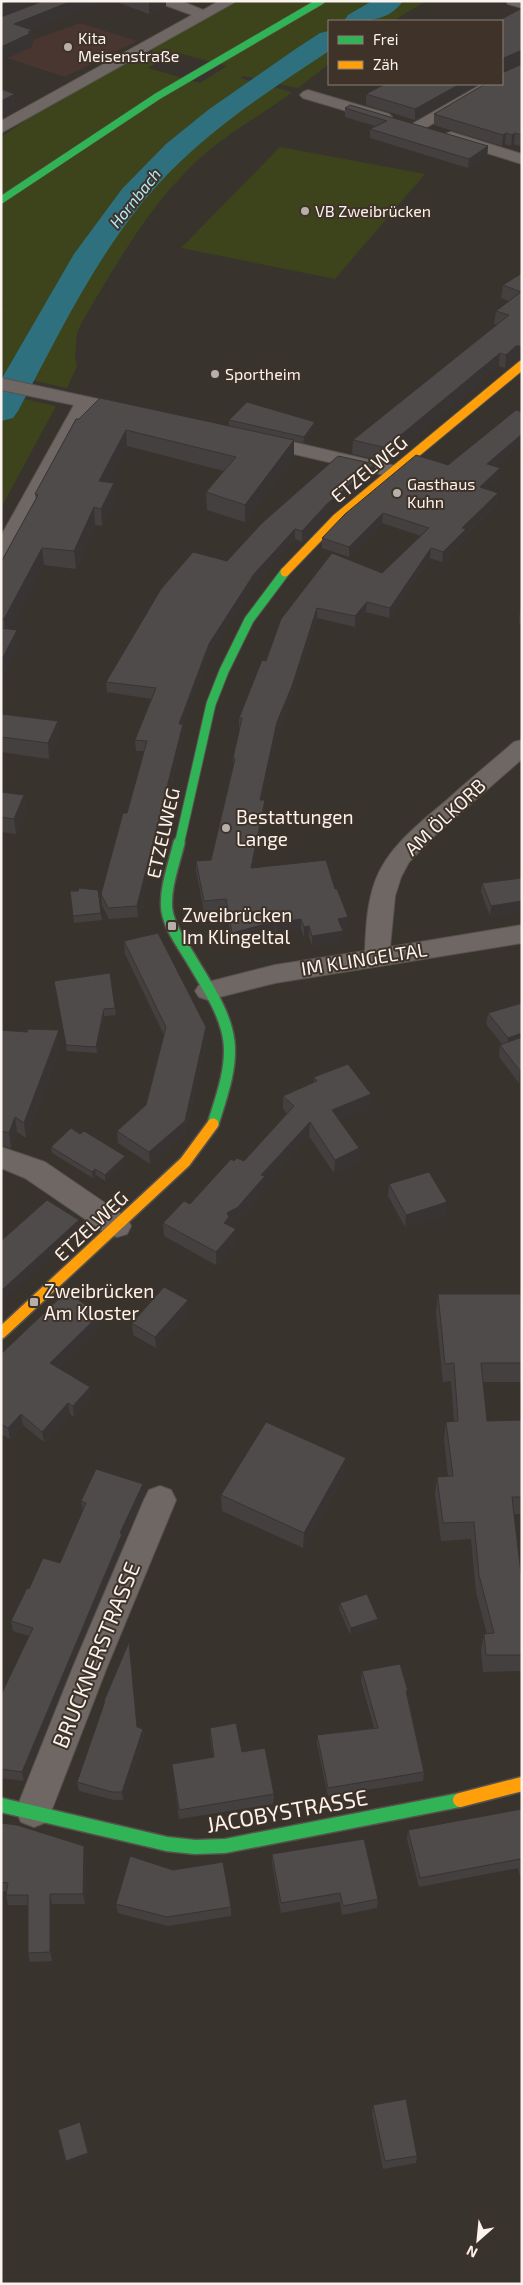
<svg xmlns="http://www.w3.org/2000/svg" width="523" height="2285" viewBox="0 0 523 2285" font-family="'Exo 2',sans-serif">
  <rect width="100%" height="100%" fill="#39332e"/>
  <polygon fill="#493631" points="80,23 137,41 65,77 1,56 28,42"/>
  <g fill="#3d441c" fill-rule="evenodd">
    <path d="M239 1H426L393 21H329V64L298 88 243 76 240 78 292 92C265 113 234 129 208 151 153 198 118 261 82 322L77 333 75 357 77 366 67 388 1 373V311L4 303H1V137L40 111 138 56 146 57 153 52 150 49ZM175 52 227 66 200 83 148 68Z"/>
    <polygon points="280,147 425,174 335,279 181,248"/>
    <polygon points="1,394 56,406 1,508"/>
  </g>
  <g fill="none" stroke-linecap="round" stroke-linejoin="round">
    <g fill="#2f707f" fill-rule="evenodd">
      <path d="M372 1H403C388 22 366 21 344 21L348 15Z"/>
      <path d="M329 31V51C262 95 193 140 142 203 91 266 56 340 18 411L13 418 1 421V380L74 254 122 189 166 144 208 110 297 48 320 33Z"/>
    </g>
    <defs>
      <g id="street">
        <polygon points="160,1 181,1 203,10 219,1 237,1 1,133 1,121 192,15 162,4"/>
        <polygon points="506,1 522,1 522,8 508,4"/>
        <polygon points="482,84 500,84 422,130 412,130 409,127 412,124"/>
        <polygon points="308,90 389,114 392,117 389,120 384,122 303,98 300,95 303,92"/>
        <polygon points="451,132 522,154 522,164 445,140 443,137 445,134"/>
        <polygon points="1,378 130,406 137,408 139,412 137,416 130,418 91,409 11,555 8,559 1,561 1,536 74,405 1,390"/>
        <polygon points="258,434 400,467 403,471 400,475 393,477 251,444 248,440 251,436"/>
        <path d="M522 740V759L434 836 409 862 401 877 395 896 390 947 522 925V943L275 983 208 1000 199 997 195 991 199 985 208 982 275 965 365 951C366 927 367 902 376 879 390 845 420 823 447 800 469 780 492 761 514 742Z"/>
        <polygon points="1,1147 45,1162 127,1218 131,1226 127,1234 117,1237 107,1234 25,1178 1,1168"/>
        <polygon points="160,1486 171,1490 176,1500 107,1667 47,1822 34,1827 21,1822 16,1810 73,1667 144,1500 149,1490"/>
      </g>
      <polyline id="fast-far3" points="1,200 158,96 321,1"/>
      <polyline id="fast-far2" points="179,845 211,704 224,671 249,620 285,572"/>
      <path id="fast-far1" d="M179 843C174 864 164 890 167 911 170 928 182 944 191 959 205 983 226 1013 229 1042 232 1069 221 1098 213 1124"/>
      <polyline id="fast" points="1,1805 167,1844 195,1847 225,1846 460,1800"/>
      <polyline id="slow-far3" points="520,366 522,365"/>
      <polyline id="slow-far2" points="285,572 336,519 522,365"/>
      <polyline id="slow-far1" points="1,1333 185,1162 213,1124"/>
      <polyline id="slow" points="460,1800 522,1784"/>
    </defs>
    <use href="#street" stroke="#57524d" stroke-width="2"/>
    <use href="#fast-far3" stroke="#57524d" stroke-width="8"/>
    <use href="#fast-far2" stroke="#57524d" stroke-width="11"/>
    <use href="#fast-far1" stroke="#57524d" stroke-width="14"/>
    <use href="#fast" stroke="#57524d" stroke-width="17"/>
    <use href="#slow-far3" stroke="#57524d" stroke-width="8"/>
    <use href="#slow-far2" stroke="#57524d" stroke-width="11"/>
    <use href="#slow-far1" stroke="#57524d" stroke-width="14"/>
    <use href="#slow" stroke="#57524d" stroke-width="17"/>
    <use href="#street" fill="#6f6764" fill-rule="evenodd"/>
    <use href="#fast-far3" stroke="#30b455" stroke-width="7"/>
    <use href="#fast-far2" stroke="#30b455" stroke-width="9"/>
    <use href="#fast-far1" stroke="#30b455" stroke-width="11"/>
    <use href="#fast" stroke="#30b455" stroke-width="14"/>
    <use href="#slow-far3" stroke="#ff9f0a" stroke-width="7"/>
    <use href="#slow-far2" stroke="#ff9f0a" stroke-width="9"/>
    <use href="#slow-far1" stroke="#ff9f0a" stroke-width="11"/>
    <use href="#slow" stroke="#ff9f0a" stroke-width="14"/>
  </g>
  <g fill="#454040">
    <polygon points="114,1 166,1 166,7 149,14"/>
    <polygon points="522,64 522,147 514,144 511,146 505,144 502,146 434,125 434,114"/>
    <polygon points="479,84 415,120 366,105 366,94"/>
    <polygon points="345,108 488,146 487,156 468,168 370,138 370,129 375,126 345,117"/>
    <polygon points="522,273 522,359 515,360 505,368 499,366 395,453 394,459 390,462 352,454 353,440 497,325 494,324 496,311 509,301 501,298 503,285"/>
    <polygon points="522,412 522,443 495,466 499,478 487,489 498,493 497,503 466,534 465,539 442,562 430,558 389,618 366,612 355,627 317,618 292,696 277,732 262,800 265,811 253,868 348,928 342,929 342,941 312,946 309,937 304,938 301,929 276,934 275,931 232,943 226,909 204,911 196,871 196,861 211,860 233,766 233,758 240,728 239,728 239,718 266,661 281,619 382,573 421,536 382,523 349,557 322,548 322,538 448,465"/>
    <polygon points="76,419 229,426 229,420 315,428 303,443 294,441 294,457 245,522 207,510 206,492 224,471 127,446 108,482 115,500 102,526 95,525 76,569 44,565 10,629 19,645 1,680 1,562 36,499 35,494"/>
    <polygon points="375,475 328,514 302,542 295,539 254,585 209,655 183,724 183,735 138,917 109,919 102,905 101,894 127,813 144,751 136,751 135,740 151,699 107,692 106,682 227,561"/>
    <polygon points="522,609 522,624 519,623 520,610"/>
    <polygon points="1,714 58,721 59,736 49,759 1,752"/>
    <polygon points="1,792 24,795 26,810 16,834 1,832"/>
    <polygon points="522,878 522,911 490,916 481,892 482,883"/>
    <polygon points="70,891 101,913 102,920 74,923"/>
    <polygon points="124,941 206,1027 207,1039 185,1133 150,1164 118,1143 117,1131 146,1105 164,1035 125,954"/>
    <polygon points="54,981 115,1008 116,1015 104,1016 97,1053 67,1051"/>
    <polygon points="522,1003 522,1082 519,1083 499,1057 500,1045 502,1044 486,1024 488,1013"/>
    <polygon points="1,1030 61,1045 26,1138 17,1132 11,1148 1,1145"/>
    <polygon points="314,1077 370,1108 339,1120 359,1162 334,1173 309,1136 265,1184 265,1190 238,1221 229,1225 236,1243 216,1265 164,1236 163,1223 190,1204 234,1161 244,1161 287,1114 283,1109 283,1096 314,1082"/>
    <polygon points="80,1134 125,1156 125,1162 105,1181 96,1175 93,1178 52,1153 51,1147"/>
    <polygon points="389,1184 446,1214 405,1227 388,1196"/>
    <polygon points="438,1294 522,1297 522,1382 483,1382 487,1421 522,1420 522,1514 514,1514 521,1574 522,1574 522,1671 483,1672 481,1650 484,1634 487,1634 476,1592 471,1539 441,1541 435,1494 437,1477 448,1477 444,1440 446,1422 454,1421 451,1381 443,1382 436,1313"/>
    <polygon points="188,1300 188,1312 156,1348 133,1335 132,1323"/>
    <polygon points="100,1314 101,1325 58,1368 90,1387 92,1398 74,1417 70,1414 44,1442 23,1425 10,1439 1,1434 1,1354"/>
    <polygon points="345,1474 303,1548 222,1511 221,1495"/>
    <polygon points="144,1494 123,1540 123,1544 24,1781 1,1778 1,1695 29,1636 13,1631 11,1621 29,1589 60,1563 83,1512 81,1501"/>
    <polygon points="340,1603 377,1625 350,1634 339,1609"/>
    <polygon points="129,1642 137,1727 143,1729 144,1738 123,1800 114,1800 79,1791 77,1782 104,1704 104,1701"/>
    <polygon points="362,1671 408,1697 424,1772 423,1781 328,1796 317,1744 317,1735 374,1728 361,1681"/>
    <polygon points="210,1728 242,1752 274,1794 273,1804 179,1819 172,1764 213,1757 210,1737"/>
    <polygon points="522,1809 522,1875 520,1876 518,1868 419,1887 407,1839 408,1830"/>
    <polygon points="1,1823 84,1846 86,1856 85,1904 52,1904 52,1961 30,1962 28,1953 28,1905 8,1905 6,1895 7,1892 1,1891"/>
    <polygon points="272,1854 378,1899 377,1908 342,1915 340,1902 281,1913 272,1863"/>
    <polygon points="116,1904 231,1907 231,1916 168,1926 118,1913"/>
    <polygon points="373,2105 417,2156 416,2163 383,2169 372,2113"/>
  </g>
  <g fill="#383434">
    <polygon points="10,1 44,1 1,19 1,5"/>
    <polygon points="72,1 106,1 32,31 33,44 32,44 32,47 1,61 1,47 14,24"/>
    <polygon points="149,1 166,1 166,7 149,14"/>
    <polygon points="522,50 522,60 502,70 502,59"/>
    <polygon points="460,84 479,84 415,120 415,109"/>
    <polygon points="15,94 16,108 1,115 1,101"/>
    <polygon points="506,133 505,144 502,146 503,135"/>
    <polygon points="515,133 514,144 511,146 512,135"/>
    <polygon points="488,146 487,156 468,168 469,159"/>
    <polygon points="516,346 522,346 522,359 515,360 505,368 506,355"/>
    <polygon points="500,353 499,366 395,453 394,459 390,462 391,449 390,444"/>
    <polygon points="315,422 315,428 303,443 304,437"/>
    <polygon points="126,430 127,446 100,498 99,481"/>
    <polygon points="522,434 522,443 486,474 487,464"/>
    <polygon points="294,440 294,457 245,522 245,505"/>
    <polygon points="375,464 375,475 328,514 302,542 302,531 328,503"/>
    <polygon points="500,468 499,478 479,497 480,487"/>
    <polygon points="114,483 115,500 102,526 101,509"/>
    <polygon points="498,493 497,503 466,534 465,539 442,562 443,552 462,528"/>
    <polygon points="94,507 95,525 76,569 74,551"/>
    <polygon points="383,513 382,523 349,557 349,547"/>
    <polygon points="295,529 295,539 254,585 209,655 183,724 183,735 138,917 137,906 179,724 209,644 254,574"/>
    <polygon points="42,548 44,565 6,637 4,619"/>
    <polygon points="431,548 430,558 389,618 390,608"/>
    <polygon points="367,602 366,612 355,627 355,616"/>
    <polygon points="317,608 317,618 292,696 277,732 260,810 260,800 277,722"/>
    <polygon points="17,630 19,645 1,680 1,661"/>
    <polygon points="58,721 59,736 49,759 48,743"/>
    <polygon points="24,795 26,810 16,834 14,819"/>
    <polygon points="265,800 265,811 251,879 251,868"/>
    <polygon points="522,901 522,911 490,916 491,906"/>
    <polygon points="348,917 348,928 338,929 338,919"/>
    <polygon points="301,919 301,929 276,934 276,923"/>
    <polygon points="276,921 275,931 232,943 232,933"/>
    <polygon points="309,926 309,937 304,938 304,927"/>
    <polygon points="343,931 342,941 312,946 312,936"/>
    <polygon points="104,1009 104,1016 97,1053 96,1047"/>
    <polygon points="206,1027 207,1039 185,1133 150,1164 149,1152"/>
    <polygon points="59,1030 61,1045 26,1138 24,1123"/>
    <polygon points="522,1033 522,1044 506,1050 508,1038"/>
    <polygon points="522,1070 522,1082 519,1083 520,1071"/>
    <polygon points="371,1094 370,1108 331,1124 332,1110"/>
    <polygon points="15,1117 17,1132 11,1148 9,1133"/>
    <polygon points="310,1122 309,1136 265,1184 265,1190 238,1221 229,1225 229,1231 224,1223 227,1213"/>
    <polygon points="359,1148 359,1162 334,1173 335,1160"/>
    <polygon points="125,1156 125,1162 105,1181 105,1175"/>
    <polygon points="95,1169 96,1175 93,1178 92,1172"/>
    <polygon points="447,1202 446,1214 405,1227 406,1215"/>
    <polygon points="79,1220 80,1231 1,1303 1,1291"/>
    <polygon points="236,1229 236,1243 216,1265 216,1252"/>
    <polygon points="188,1300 188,1312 156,1348 155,1337"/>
    <polygon points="100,1314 101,1325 52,1374 50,1363"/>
    <polygon points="90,1387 92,1398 74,1417 73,1406"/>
    <polygon points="68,1403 70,1414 44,1442 42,1432"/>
    <polygon points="21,1414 23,1425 10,1439 8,1428"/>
    <polygon points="346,1458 345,1474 303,1548 304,1533"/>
    <polygon points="143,1484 144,1494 123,1540 123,1544 24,1781 22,1772 120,1533"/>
    <polygon points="378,1619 377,1625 350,1634 351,1628"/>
    <polygon points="143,1729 144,1738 123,1800 122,1792"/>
    <polygon points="84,1846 86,1856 85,1904 83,1894"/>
    <polygon points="50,1894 52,1904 52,1961 50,1952"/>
    <polygon points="88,2153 89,2157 67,2164 66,2161"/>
  </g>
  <g fill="#504b4b" stroke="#383434">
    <polygon points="1,1 10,1 1,5"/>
    <polygon points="43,1 72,1 14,24 32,30 28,32 31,33 1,47 1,17"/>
    <polygon points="522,8 522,50 502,59 502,64 502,21 498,21"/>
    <polygon points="522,64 522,135 515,133 512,135 506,133 503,135 434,114 485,84 502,84 502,73"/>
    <polygon points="385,84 460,84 415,109 366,94"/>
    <polygon points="1,89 15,94 1,101"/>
    <polygon points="350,105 488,146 469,159 370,129 387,121 345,108"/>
    <polygon points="522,273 522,346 516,346 506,355 500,353 390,444 395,445 391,449 353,440 509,315 496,311 521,292 503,285"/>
    <polygon points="100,398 294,440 245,505 206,492 236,457 126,430 99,481 114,483 101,509 94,507 74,551 42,548 4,619 1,619 1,562 38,495 35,494 76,419 79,419"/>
    <polygon points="247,402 315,422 304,437 229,420"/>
    <polygon points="516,410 522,412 522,434 487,464 500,468 480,487 498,493 462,528 466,529 443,552 431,548 390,608 367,602 355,616 317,608 292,686 277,722 260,800 265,800 251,868 326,860 335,889 337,889 348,917 338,919 343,931 312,936 309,926 304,927 301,919 276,923 276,921 232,933 226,899 204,901 196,861 211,860 235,759 233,758 242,718 239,718 262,660 266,661 281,619 332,553 382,573 429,528 383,513 349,547 322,538 345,514 416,455 448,465"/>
    <polygon points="338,456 375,464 328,503 302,531 295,529 254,574 209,644 179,724 183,724 137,906 108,908 101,894 123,813 127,813 147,741 135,740 156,688 106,682 161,589 193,552 227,561 262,523"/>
    <polygon points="1,628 17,630 1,661"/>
    <polygon points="1,714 58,721 48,743 1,737"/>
    <polygon points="1,792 24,795 14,819 1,817"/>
    <polygon points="522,878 522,901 491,906 482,883"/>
    <polygon points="79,888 98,890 101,913 73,916 70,891 78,891"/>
    <polygon points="158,933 206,1027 185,1121 149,1152 117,1131 146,1105 166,1027 124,941"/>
    <polygon points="110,973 115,1008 104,1009 96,1047 66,1045 54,981"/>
    <polygon points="522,1003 522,1033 508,1038 488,1013"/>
    <polygon points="28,1029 59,1030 24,1123 15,1117 9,1133 1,1131 1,1030 27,1032"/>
    <polygon points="522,1037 522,1070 520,1071 500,1045"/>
    <polygon points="348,1064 371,1094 332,1110 359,1148 335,1160 310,1122 261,1175 265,1176 238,1207 227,1213 229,1217 224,1223 236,1229 216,1252 163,1223 184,1201 190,1204 231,1159 234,1161 237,1158 244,1161 294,1106 283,1096 317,1081 314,1077"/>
    <polygon points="71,1128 80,1134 84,1131 125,1156 105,1175 95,1169 92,1172 51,1147"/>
    <polygon points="429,1172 447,1202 406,1215 389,1184"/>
    <polygon points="47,1200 79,1220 1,1291 1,1241"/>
    <polygon points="164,1287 188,1300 155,1337 132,1323"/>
    <polygon points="66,1292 100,1314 50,1363 90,1387 73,1406 68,1403 42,1432 21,1414 8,1428 1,1424 1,1354"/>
    <polygon points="438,1294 521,1294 522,1363 481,1363 487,1421 522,1420 522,1497 512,1497 521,1574 522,1574 522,1655 486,1655 484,1634 494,1633 479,1575 474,1522 443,1523 437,1477 453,1476 446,1422 458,1421 454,1363 445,1364"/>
    <polygon points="266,1422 346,1458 304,1533 221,1495"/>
    <polygon points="96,1469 143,1484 120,1533 122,1534 22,1772 1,1769 1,1695 33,1628 11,1621 27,1588 29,1589 43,1558 60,1563 86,1503 81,1501"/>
    <polygon points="367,1594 378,1619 351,1628 340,1603"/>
    <polygon points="129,1642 137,1727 143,1729 122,1792 112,1792 77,1782 105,1701 104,1701"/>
    <polygon points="400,1664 408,1691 406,1691 424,1772 328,1788 317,1735 378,1728 362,1671"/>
    <polygon points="236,1723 242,1752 265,1748 274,1794 179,1810 172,1764 214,1757 210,1728"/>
    <polygon points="522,1809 522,1865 520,1859 420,1878 408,1830"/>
    <polygon points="1,1823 17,1825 84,1846 83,1894 50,1894 50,1952 28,1953 28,1895 6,1895 8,1883 1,1882"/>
    <polygon points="364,1839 378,1899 343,1906 340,1893 281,1903 272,1854"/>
    <polygon points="130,1856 173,1870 223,1862 231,1907 167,1917 116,1904"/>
    <polygon points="406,2099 417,2156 385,2161 373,2105"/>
    <polygon points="80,2122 88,2153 66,2161 58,2130"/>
  </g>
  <g fill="#b7b0aa" stroke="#3e3229" stroke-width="2">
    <circle cx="68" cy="47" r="5"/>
    <circle cx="305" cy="211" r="5"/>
    <circle cx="215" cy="374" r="5"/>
    <circle cx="397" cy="493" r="5"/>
    <circle cx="226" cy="828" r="5"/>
    <rect x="167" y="921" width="10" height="10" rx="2.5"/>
    <rect x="29" y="1297" width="10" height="10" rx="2.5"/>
  </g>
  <g text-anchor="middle" stroke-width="4" stroke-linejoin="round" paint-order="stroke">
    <g font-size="16" fill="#fbf3ed" stroke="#3e3229" text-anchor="start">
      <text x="78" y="44">Kita<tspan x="78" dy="18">Meisenstraße</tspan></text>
      <text x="315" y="217">VB Zweibrücken</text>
      <text x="225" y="380">Sportheim</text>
      <text x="407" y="490">Gasthaus<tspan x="407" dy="18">Kuhn</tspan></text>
    </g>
    <g font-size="16" font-style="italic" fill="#b2edfd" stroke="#3e3229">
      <text transform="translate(135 198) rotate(-51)" y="6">Hornbach</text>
    </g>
    <g font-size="19" fill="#fbf3ed" stroke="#3e3229">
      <text transform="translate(369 469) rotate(-40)" y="7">ETZELWEG</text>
      <text transform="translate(445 817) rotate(-43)" y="7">AM ÖLKORB</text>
      <text transform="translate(163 833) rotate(-77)" y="7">ETZELWEG</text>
      <text transform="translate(364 959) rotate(-9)" y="7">IM KLINGELTAL</text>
      <text transform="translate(91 1226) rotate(-43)" y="7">ETZELWEG</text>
    </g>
    <g font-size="19" fill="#fbf3ed" stroke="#3e3229" text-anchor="start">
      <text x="236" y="824">Bestattungen<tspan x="236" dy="22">Lange</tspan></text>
      <text x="182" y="922">Zweibrücken<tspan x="182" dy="22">Im Klingeltal</tspan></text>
      <text x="44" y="1298">Zweibrücken<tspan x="44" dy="22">Am Kloster</tspan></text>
    </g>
    <g font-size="22" fill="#fbf3ed" stroke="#3e3229">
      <text transform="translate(96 1655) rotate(-68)" y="8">BRUCKNERSTRASSE</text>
      <text transform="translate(287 1811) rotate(-10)" y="8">JACOBYSTRASSE</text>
    </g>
  </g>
  <rect width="523" height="2285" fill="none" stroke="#fbf3ed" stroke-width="5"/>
  <rect x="328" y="20" width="175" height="65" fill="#3e3229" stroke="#8a7f77"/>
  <rect x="338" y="36" width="25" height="8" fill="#30b455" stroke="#8a7f77"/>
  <text x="373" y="45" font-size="15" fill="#fbf3ed">Frei</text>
  <rect x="338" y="61" width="25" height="8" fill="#ff9f0a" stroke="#8a7f77"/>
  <text x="373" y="70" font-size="15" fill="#fbf3ed">Zäh</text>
  <g transform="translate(478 2240) rotate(207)" stroke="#3e3229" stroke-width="4" paint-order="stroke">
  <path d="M0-4L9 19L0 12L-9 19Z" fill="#fbf3ed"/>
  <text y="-8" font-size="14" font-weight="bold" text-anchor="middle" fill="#fbf3ed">N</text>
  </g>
</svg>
